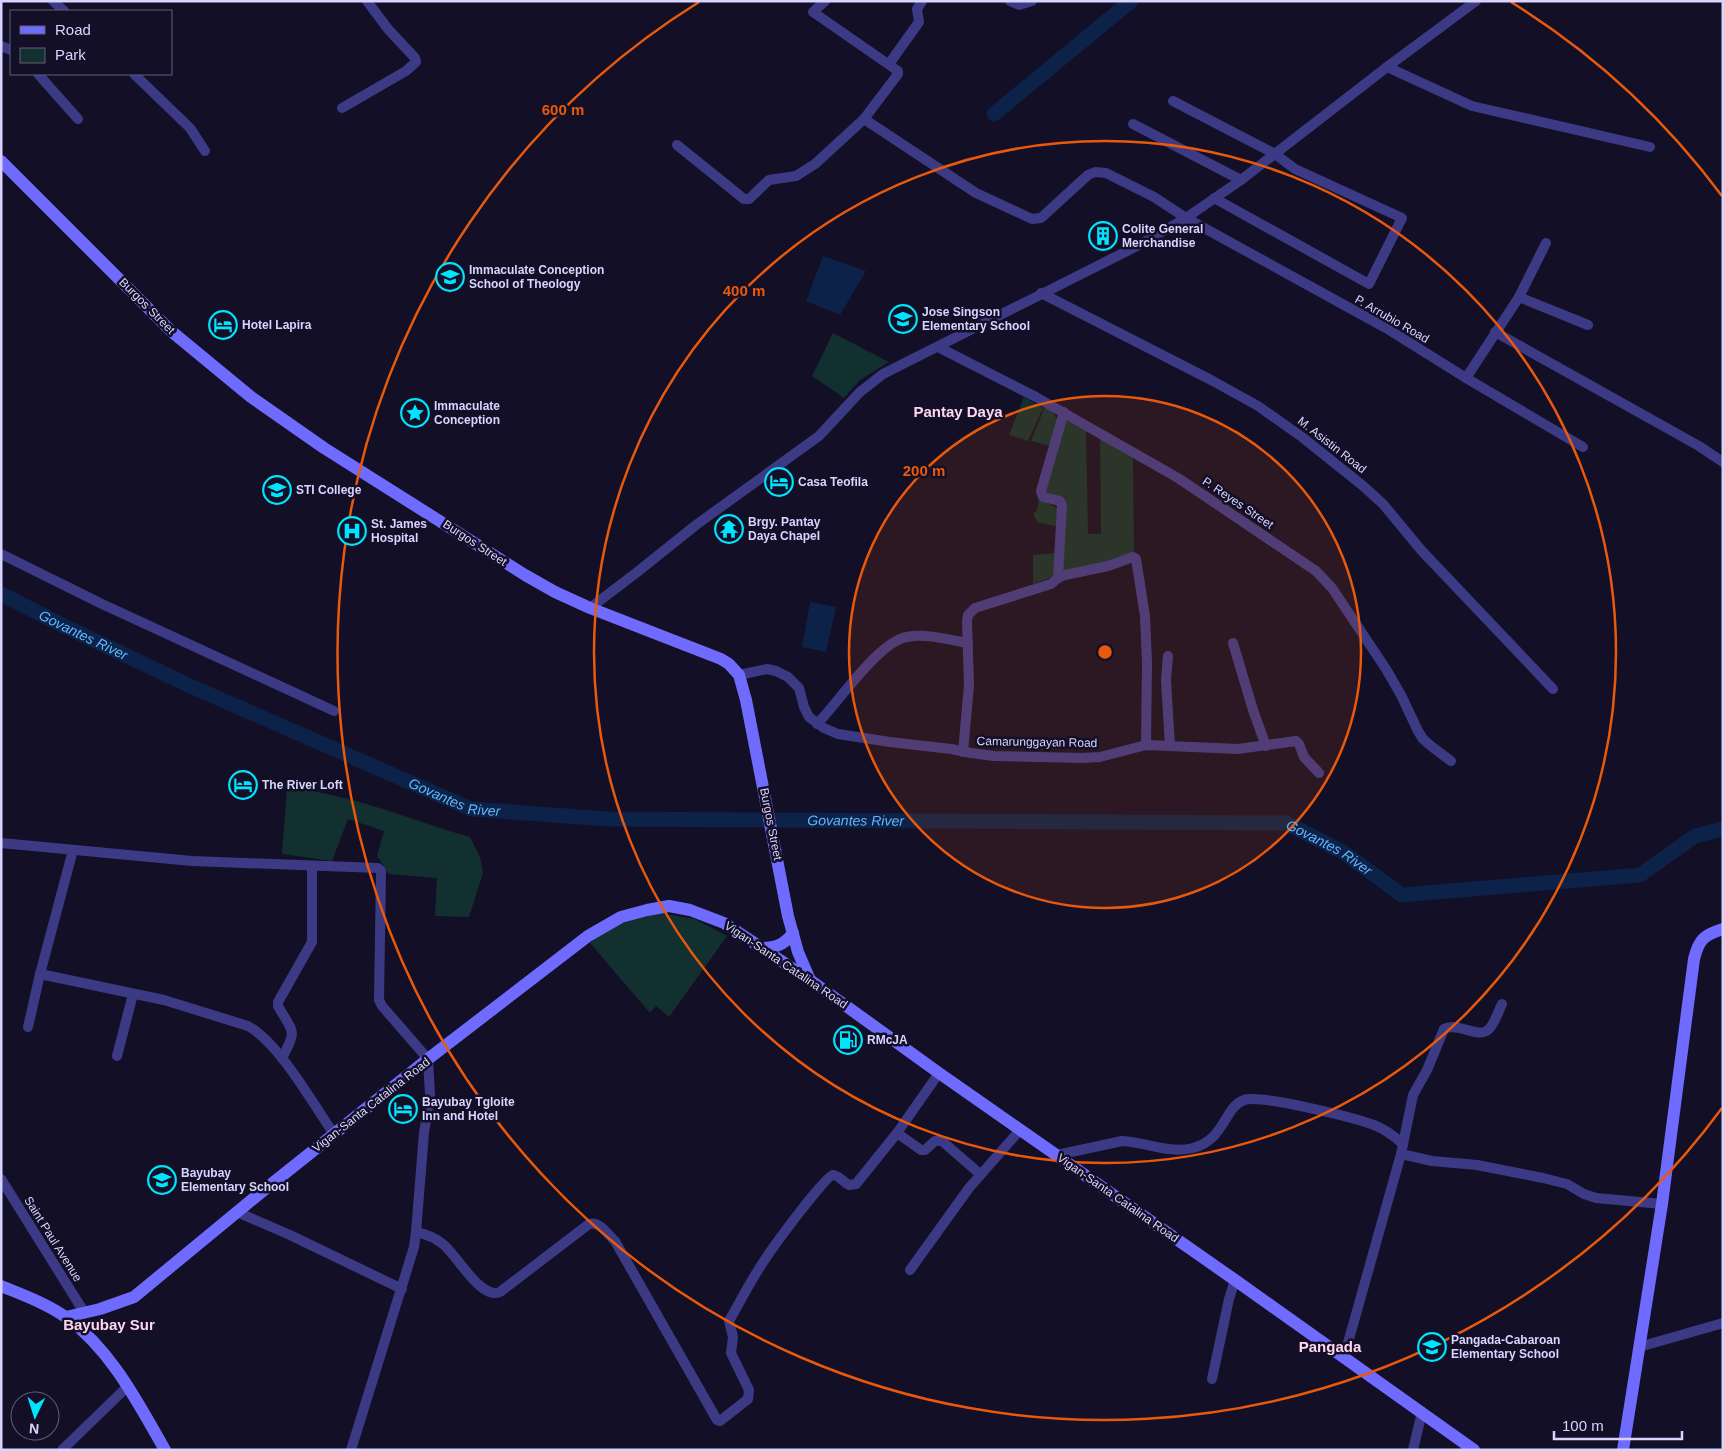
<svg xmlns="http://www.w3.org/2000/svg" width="1724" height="1451" viewBox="0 0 1724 1451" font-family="Helvetica,sans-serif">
  <rect width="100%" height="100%" fill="#130f26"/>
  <g fill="#12302f">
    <polygon points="833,333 889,362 860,380 844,398 812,376"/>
    <polygon points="1024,397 1043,408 1028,441 1009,435"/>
    <polygon points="1045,406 1052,410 1057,419 1050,446 1031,441"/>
    <polygon points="1067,418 1086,428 1088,534 1101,534 1100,435 1133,453 1134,555 1063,572 1065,498 1047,495 1045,486"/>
    <polygon points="1039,498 1057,508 1058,525 1055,526 1037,522 1036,519 1034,517 1034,512 1037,511"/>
    <polygon points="1055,553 1055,576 1033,584 1033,555"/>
    <path d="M287 788C350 793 410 820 470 837L480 857 483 873 469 917 435 916 437 878 389 874 377 856 384 831 348 819 332 861 282 854Z"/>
    <path d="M660 913 695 919 727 936 669 1017 656 1006 650 1013 590 943C609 924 635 919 660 913Z"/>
  </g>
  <g fill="#0c2248">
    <polygon points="823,256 866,271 840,315 806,301"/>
    <polygon points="810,602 836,607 826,652 802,647"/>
  </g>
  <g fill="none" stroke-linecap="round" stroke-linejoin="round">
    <g stroke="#0c2248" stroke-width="15">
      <polyline points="994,114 1131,1"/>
      <path id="s1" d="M1 594 64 626 188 685 471 809 609 819 1286 823 1343 852 1402 895 1640 875 1695 836 1723 829"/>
    </g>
    <g stroke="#3d3a85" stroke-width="10">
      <polyline points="53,1 64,11"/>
      <polyline points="1010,1 1019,5 1032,1"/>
      <polyline points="1,46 11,50"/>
      <polyline points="889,64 919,22 917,9 922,1"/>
      <polyline points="1387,67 1472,106 1650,147"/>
      <polyline points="38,74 78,119"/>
      <polyline points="134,74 190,128 205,151"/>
      <polyline points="1173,101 1275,154 1295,169 1402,218 1369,284 1214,198"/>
      <polyline points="342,108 406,71 416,62 415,58 388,29 367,1"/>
      <polyline points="864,119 976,193 1032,219 1041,218 1088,175 1095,172 1106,173 1154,197 1186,218 1386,328 1466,378 1583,447"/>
      <polyline points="1133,124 1241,180"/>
      <polyline points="677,145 744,199 749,199 769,180 796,176 815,164 864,119 898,74 898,71 813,12 825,1"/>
      <polyline points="1041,293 1213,381 1258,406 1302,437 1362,485 1383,504 1421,550 1553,689"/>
      <polyline points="1519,297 1588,325"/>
      <polyline points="1495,332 1699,446 1723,462"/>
      <polyline points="938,347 1036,397 1178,478 1316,571 1332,588 1386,669 1401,695 1418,731 1423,739 1431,746 1451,761"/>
      <polyline points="1466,378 1519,297 1546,243"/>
      <polyline points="1,554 102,604 334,711"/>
      <polyline points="1058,578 1065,575 1108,566 1133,557 1136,559 1145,616 1147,663 1146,745"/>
      <polyline points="590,608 636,573 696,525 819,436 860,392 883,374 1139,245 1186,218 1241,180 1387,67 1476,1"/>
      <polyline points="1233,643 1253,710 1266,746"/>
      <polyline points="1168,656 1166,680 1170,746"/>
      <polyline points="739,675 767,669 776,671 788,677 799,688 804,707 809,717 824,728 838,734 890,742 951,749 971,753 994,756 1082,758 1100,757 1146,745 1238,749 1296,741 1299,744 1304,757 1319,773"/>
      <path d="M817 724C838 703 879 641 907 637 926 633 949 640 968 643"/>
      <polyline points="963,752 969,685 967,621 968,615 975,608 1051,584 1058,578 1062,505 1060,501 1043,497 1041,491 1064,412"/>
      <polyline points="1,843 192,861 378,868 381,871 379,1000 382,1006 428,1059 430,1095 424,1133 416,1232 414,1247 351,1450"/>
      <path d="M73 850 40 974 164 1000 248 1026C280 1044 313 1104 334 1134"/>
      <polyline points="28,1027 40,974"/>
      <polyline points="117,1056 133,994"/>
      <path d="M282 1058C298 1029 293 1033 278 1006V1002L312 942V866"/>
      <polyline points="897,1133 921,1150 925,1150 935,1141 942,1141 980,1174"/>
      <polyline points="1401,1154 1432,1161 1477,1165 1543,1178 1567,1184 1584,1194 1596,1198 1662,1204"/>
      <path d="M1057 1155 1122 1141C1146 1142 1169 1154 1193 1148 1225 1140 1224 1107 1244 1100 1260 1094 1355 1118 1374 1125 1385 1129 1394 1136 1403 1144"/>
      <polyline points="1,1179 84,1312"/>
      <polyline points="237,1212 290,1235 402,1289"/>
      <path d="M416 1232C426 1234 436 1238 444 1245 458 1257 481 1300 500 1292L589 1224C600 1221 607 1234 615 1241L717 1420 720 1421 748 1399 749 1390 731 1353 733 1337 729 1321C741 1300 752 1278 766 1258 773 1247 825 1176 833 1175 839 1175 844 1183 849 1185L856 1184 897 1133 939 1073"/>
      <polyline points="910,1270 969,1188 1020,1130"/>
      <polyline points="1639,1347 1723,1323"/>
      <path d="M1344 1357 1401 1154 1413 1095 1427 1070 1444 1029C1457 1021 1479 1040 1489 1029 1495 1023 1498 1012 1502 1004"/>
      <polyline points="1212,1379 1229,1299 1235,1280"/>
      <polyline points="62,1450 128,1386"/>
      <polyline points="1413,1450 1422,1412"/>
    </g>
    <g stroke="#6f6bff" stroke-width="12">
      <polyline points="1,161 171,331 251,397 324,448 525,575 555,592 590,608 721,659 729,664 739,675 746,700 788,916 798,952 810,980"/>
      <path d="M762 948C776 948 785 944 793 933"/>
      <path d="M1 1286C23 1295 48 1304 67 1318 112 1351 138 1403 165 1450"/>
      <polyline points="66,1317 100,1309 134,1297 259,1194 428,1059 588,936 621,917 647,910 669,906 690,910 724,923 810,980 939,1073 1235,1280 1474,1450"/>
      <path d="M1623 1450 1662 1204 1694 959C1699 939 1704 935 1723 929"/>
    </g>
  </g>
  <circle cx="1105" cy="652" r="256" fill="#e8590c" fill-opacity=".12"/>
  <g fill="none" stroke="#e8590c" stroke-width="2.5">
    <circle cx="1105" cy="652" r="256"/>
    <circle cx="1105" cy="652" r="511"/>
    <path d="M1722 1108A767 767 0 1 1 699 2M1511 2A767 767 0 0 1 1722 196"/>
  </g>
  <defs>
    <symbol id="building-ring" viewBox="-11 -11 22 22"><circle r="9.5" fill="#130f26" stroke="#00e5ff" stroke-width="1.5"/><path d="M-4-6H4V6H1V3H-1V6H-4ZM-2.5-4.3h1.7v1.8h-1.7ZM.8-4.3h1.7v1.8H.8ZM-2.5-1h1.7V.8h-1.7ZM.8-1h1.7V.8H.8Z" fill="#00e5ff"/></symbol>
    <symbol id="university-ring" viewBox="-11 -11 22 22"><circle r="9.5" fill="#130f26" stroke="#00e5ff" stroke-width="1.5"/><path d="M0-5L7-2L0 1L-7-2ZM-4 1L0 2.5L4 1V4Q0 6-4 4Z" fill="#00e5ff"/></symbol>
    <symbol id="school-ring" viewBox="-11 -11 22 22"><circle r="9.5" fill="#130f26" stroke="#00e5ff" stroke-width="1.5"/><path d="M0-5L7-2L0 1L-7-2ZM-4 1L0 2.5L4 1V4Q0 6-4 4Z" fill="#00e5ff"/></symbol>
    <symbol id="hotel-ring" viewBox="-11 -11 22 22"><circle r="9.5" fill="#130f26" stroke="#00e5ff" stroke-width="1.5"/><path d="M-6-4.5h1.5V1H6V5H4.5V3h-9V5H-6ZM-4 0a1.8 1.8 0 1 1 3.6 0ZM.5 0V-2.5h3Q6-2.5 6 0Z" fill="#00e5ff"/></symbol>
    <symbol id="sight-ring" viewBox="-11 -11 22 22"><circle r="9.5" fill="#130f26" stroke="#00e5ff" stroke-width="1.5"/><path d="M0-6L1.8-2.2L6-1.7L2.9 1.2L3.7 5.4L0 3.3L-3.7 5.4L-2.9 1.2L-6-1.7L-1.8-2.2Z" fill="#00e5ff"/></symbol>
    <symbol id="temple-ring" viewBox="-11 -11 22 22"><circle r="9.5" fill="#130f26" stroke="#00e5ff" stroke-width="1.5"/><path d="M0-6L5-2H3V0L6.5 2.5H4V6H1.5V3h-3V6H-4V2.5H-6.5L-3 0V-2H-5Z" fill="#00e5ff"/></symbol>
    <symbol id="hospital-ring" viewBox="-11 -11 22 22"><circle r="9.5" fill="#130f26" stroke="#00e5ff" stroke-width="1.5"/><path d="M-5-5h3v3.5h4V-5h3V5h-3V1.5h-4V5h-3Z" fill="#00e5ff"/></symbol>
    <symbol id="fuel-ring" viewBox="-11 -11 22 22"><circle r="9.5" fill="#130f26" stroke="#00e5ff" stroke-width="1.5"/><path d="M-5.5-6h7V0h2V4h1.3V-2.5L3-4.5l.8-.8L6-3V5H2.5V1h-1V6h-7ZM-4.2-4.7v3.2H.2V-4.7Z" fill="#00e5ff"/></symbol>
  </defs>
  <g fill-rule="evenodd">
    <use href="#building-ring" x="1087" y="220" width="32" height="32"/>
    <use href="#university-ring" x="434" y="261" width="32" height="32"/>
    <use href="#school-ring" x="887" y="303" width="32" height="32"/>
    <use href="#hotel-ring" x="207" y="309" width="32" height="32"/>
    <use href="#sight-ring" x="399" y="397" width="32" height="32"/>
    <use href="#hotel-ring" x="763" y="466" width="32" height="32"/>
    <use href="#university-ring" x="261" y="474" width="32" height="32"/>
    <use href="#temple-ring" x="713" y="513" width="32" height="32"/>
    <use href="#hospital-ring" x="336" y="515" width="32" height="32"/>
    <use href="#hotel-ring" x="227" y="769" width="32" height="32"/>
    <use href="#fuel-ring" x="832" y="1024" width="32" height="32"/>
    <use href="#hotel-ring" x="387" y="1093" width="32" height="32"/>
    <use href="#school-ring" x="146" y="1164" width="32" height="32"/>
    <use href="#school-ring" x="1416" y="1331" width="32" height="32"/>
  </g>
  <g text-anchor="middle" stroke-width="5" stroke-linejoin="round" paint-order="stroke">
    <g font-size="12" font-weight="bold" fill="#d9d4ff" stroke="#130f26" text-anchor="start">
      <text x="1122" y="233">Colite General<tspan x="1122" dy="14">Merchandise</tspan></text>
      <text x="469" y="274">Immaculate Conception<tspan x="469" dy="14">School of Theology</tspan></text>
      <text x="922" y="316">Jose Singson<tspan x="922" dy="14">Elementary School</tspan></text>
      <text x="242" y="329">Hotel Lapira</text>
      <text x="434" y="410">Immaculate<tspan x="434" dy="14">Conception</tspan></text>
      <text x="798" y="486">Casa Teofila</text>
      <text x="296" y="494">STI College</text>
      <text x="748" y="526">Brgy. Pantay<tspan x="748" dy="14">Daya Chapel</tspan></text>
      <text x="371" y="528">St. James<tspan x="371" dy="14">Hospital</tspan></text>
      <text x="262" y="789">The River Loft</text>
      <text x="867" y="1044">RMcJA</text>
      <text x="422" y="1106">Bayubay Tgloite<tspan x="422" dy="14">Inn and Hotel</tspan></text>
      <text x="181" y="1177">Bayubay<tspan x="181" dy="14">Elementary School</tspan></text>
      <text x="1451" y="1344">Pangada-Cabaroan<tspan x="1451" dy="14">Elementary School</tspan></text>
    </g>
    <g font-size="12" fill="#d9d4ff" stroke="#130f26">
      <text transform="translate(147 306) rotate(45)" y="4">Burgos Street</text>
      <text transform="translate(1392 319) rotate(30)" y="4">P. Arrubio Road</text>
      <text transform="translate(1332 445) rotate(38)" y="4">M. Asistin Road</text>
      <text transform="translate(1238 503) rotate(34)" y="4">P. Reyes Street</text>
      <text transform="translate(475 543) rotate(33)" y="4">Burgos Street</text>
      <text transform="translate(1037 742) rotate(1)" y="4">Camarunggayan Road</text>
      <text transform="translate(771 824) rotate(79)" y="4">Burgos Street</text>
      <text transform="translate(786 965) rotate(34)" y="4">Vigan-Santa Catalina Road</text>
      <text transform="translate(371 1105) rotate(-38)" y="4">Vigan-Santa Catalina Road</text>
      <text transform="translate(1118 1198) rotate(35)" y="4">Vigan-Santa Catalina Road</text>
      <text transform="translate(53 1239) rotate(58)" y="4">Saint Paul Avenue</text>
    </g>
    <g font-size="14" font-style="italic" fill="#62b6ff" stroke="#130f26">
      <text dy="5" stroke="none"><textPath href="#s1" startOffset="92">Govantes River</textPath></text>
      <text dy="5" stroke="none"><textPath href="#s1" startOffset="498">Govantes River</textPath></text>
      <text dy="5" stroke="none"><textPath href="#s1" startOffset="902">Govantes River</textPath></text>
      <text dy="5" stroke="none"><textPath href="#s1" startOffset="1382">Govantes River</textPath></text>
    </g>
    <g font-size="15" font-weight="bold" fill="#ffd6f0" stroke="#130f26">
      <text x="958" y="417">Pantay Daya</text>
      <text x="109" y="1330">Bayubay Sur</text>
      <text x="1330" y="1352">Pangada</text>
    </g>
  </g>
  <circle cx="1105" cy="652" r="8" fill="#e8590c" stroke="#130f26" stroke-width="2.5"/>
  <g font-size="15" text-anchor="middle" font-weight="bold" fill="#e8590c" stroke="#130f26" stroke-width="5" stroke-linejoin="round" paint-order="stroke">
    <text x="563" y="115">600 m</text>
    <text x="744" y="296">400 m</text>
    <text x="924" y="476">200 m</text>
  </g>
  <rect width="1724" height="1451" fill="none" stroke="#d9d4ff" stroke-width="5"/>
  <rect x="10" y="10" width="162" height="65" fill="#130f26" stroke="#625e7d"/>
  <rect x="20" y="26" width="25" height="8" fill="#6f6bff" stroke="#625e7d"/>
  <text x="55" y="35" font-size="15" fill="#d9d4ff">Road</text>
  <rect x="20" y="48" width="25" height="15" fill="#12302f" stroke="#625e7d"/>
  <text x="55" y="60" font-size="15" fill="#d9d4ff">Park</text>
  <g transform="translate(35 1416) rotate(184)"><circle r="24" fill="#130f26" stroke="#625e7d"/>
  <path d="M0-4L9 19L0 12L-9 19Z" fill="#00e5ff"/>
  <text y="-8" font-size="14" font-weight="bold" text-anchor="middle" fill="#d9d4ff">N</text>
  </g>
  <path d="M1554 1431v8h128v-8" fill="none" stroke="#d9d4ff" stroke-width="2.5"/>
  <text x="1562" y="1431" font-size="15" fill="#d9d4ff" stroke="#130f26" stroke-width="4" paint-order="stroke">100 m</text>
</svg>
